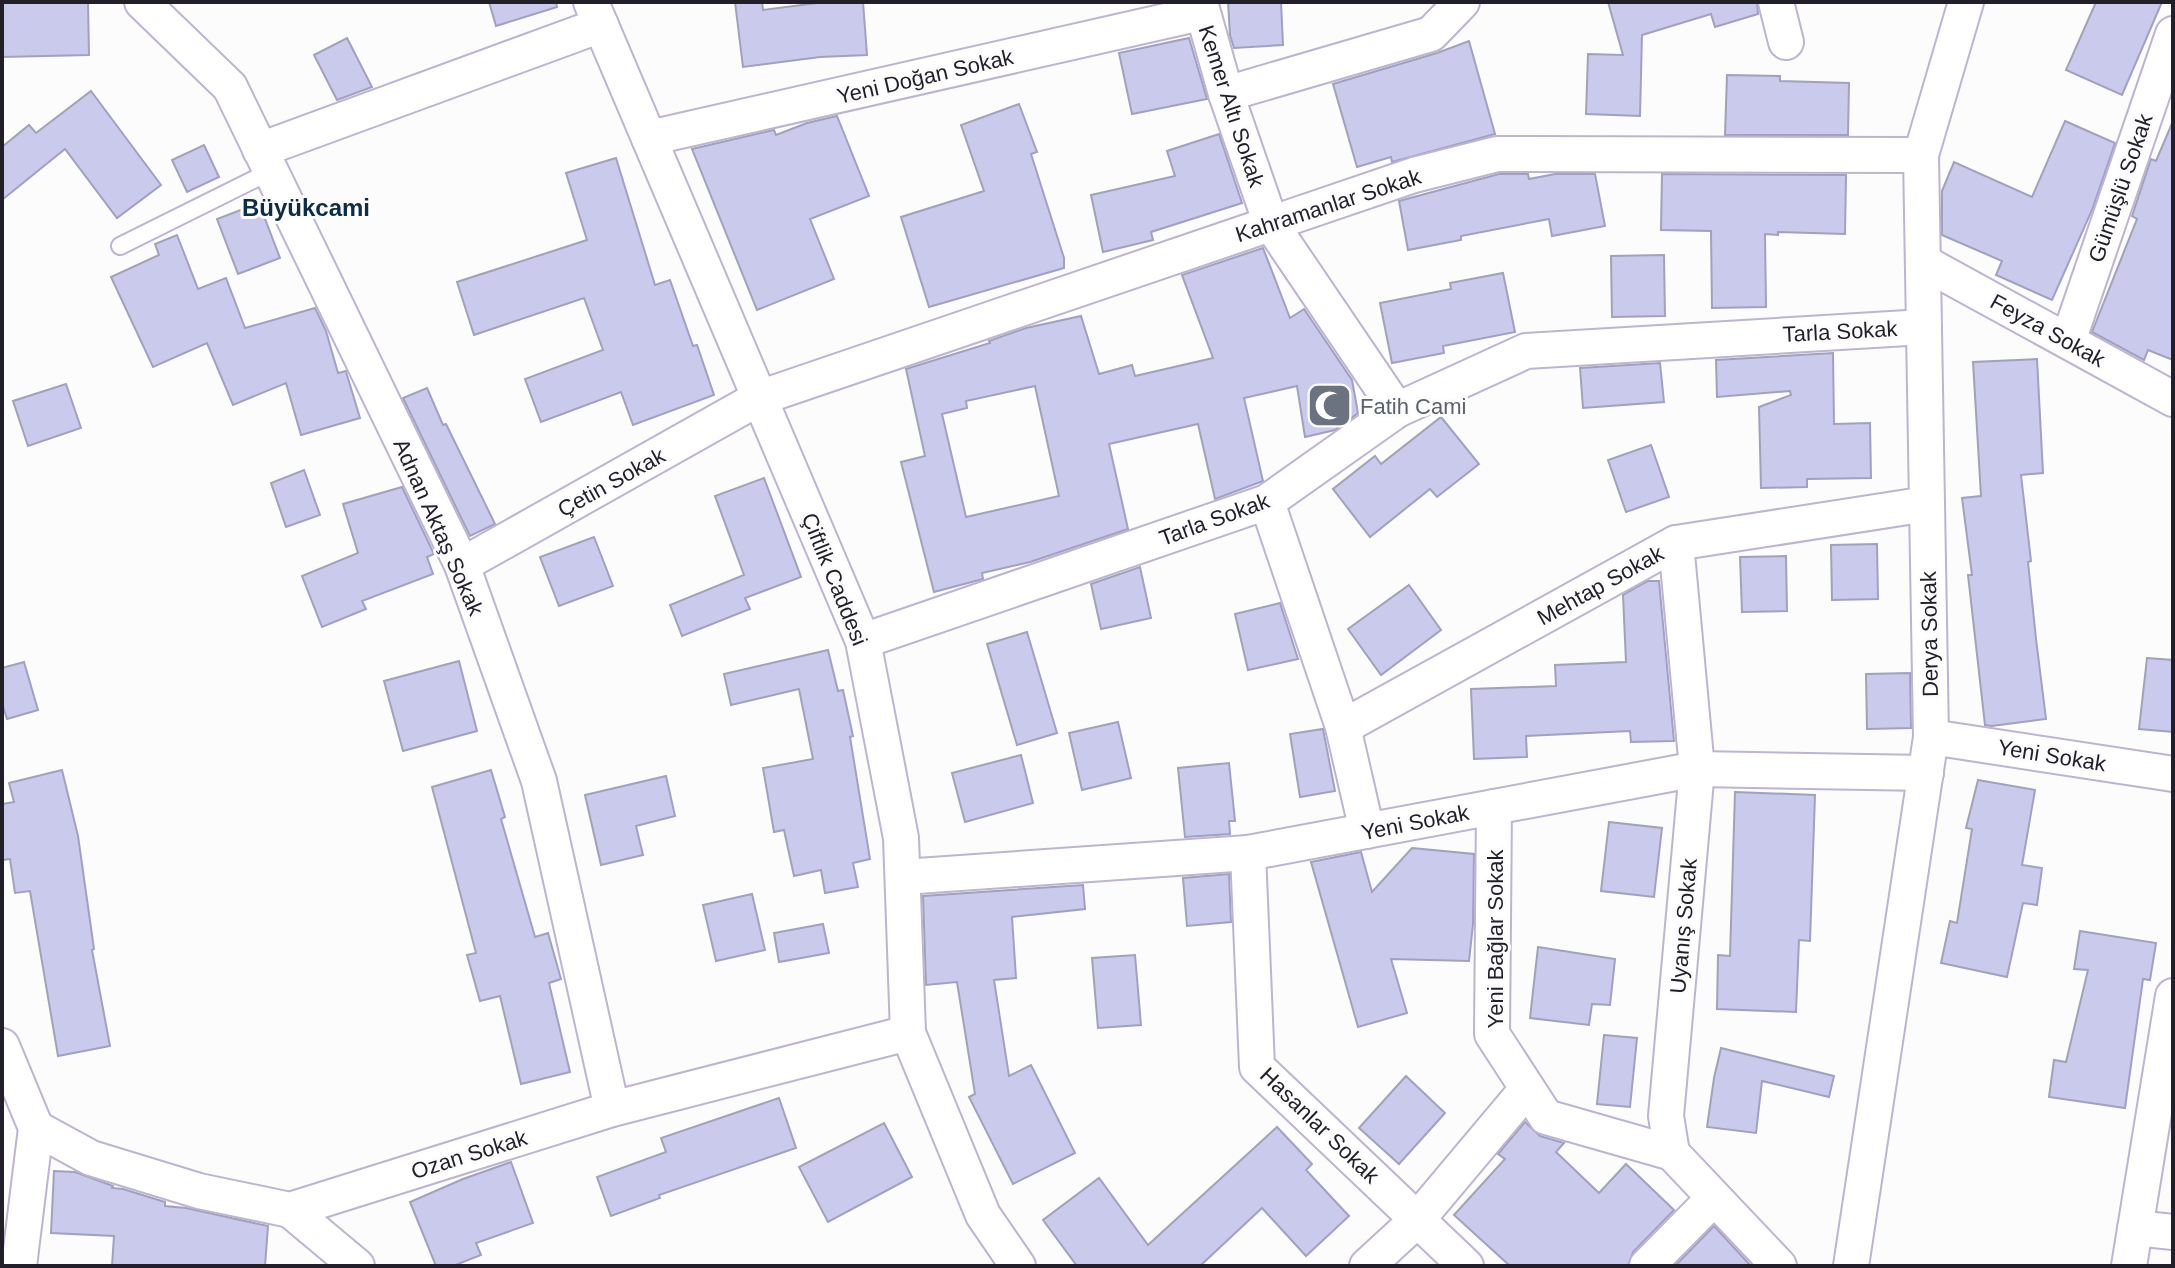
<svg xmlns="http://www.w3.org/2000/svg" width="2175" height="1268" viewBox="0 0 2175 1268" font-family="Arial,sans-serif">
  <rect width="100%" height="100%" fill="#fcfcfc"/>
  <g fill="#cacaed" stroke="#a0a0c1" stroke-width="2" fill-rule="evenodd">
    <polygon points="2,2 88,2 89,55 2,57"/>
    <polygon points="489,2 556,2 557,7 496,26"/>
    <polygon points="735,2 762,2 763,10 825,2 863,2 867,55 820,57 743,67"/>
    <polygon points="1228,2 1281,2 1283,45 1234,48 1230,35"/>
    <polygon points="1608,2 1757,2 1758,14 1715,27 1711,14 1642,35 1640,116 1586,114 1588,54 1623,55"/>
    <polygon points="2096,2 2162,2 2122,95 2066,70"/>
    <polygon points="347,38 372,87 337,100 314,55"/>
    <polygon points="1189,38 1207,99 1132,114 1119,53"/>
    <polygon points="1469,41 1495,134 1392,162 1391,157 1357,167 1333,84 1437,53"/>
    <polygon points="1727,75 1780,76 1780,81 1849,83 1848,135 1725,135"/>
    <polygon points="91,91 161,185 117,218 65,149 2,200 2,147 29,125 36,133"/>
    <polygon points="1019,104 1037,152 1031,154 1064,258 1064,268 929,307 901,217 984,191 961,125"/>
    <polygon points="837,116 869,196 810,219 834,279 757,310 692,149 774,130 776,135 807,123"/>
    <polygon points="2065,121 2115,143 2092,210 2052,300 1996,275 2002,261 1942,235 1942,191 1954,162 2032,197"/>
    <polygon points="2173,121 2173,360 2148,350 2144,360 2092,332 2137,219 2132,216 2151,159 2156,161"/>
    <polygon points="1219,134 1242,203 1151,232 1153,240 1103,252 1091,195 1175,176 1167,151"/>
    <polygon points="204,145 219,177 187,192 172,160"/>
    <polygon points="616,158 655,285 670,280 693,346 697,345 714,395 633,425 621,392 541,422 525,379 603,350 584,298 474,335 457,282 587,240 566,173"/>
    <polygon points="1499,174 1528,174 1529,179 1555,174 1595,174 1605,226 1552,236 1549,219 1461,236 1461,240 1408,250 1399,201"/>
    <polygon points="1662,174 1846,175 1845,234 1778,232 1778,235 1765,234 1766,307 1712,308 1711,231 1661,230"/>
    <polygon points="259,203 280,258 238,274 217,219"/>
    <polygon points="177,235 198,289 226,278 245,328 315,308 326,331 338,373 346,371 347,375 360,418 301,435 286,383 233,405 207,343 153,367 111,277 159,255 155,244"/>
    <path d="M1263 248 1290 318 1304 309 1352 380 1358 413 1335 430 1305 437 1297 386 1244 398 1263 481 1215 499 1198 424 1109 444 1128 529 1030 562 982 573 983 579 934 592 901 462 925 456 906 369 990 343 989 341 1026 328 1081 316 1099 374 1132 365 1135 376 1213 358 1182 275ZM1035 386 1059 496 966 517 942 414 967 408 966 401Z"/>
    <polygon points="1664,255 1665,316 1612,317 1611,256"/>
    <polygon points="1503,273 1515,332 1443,346 1444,353 1392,363 1380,303 1451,289 1450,283"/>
    <polygon points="1833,353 1834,424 1870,423 1871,478 1807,479 1807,487 1761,488 1759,407 1791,395 1790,391 1717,397 1716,360"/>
    <polygon points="2037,359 2043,473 2021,475 2031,561 2028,562 2036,639 2046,719 1992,726 1985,725 1968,575 1972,575 1962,498 1981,496 1973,362"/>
    <polygon points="1660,363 1664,402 1583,408 1580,368"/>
    <polygon points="66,384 81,428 28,446 13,401"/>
    <polygon points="427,388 443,425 446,424 495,524 470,536 403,398"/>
    <polygon points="1441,417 1479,464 1437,497 1430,489 1370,537 1333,489 1375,456 1381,464"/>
    <polygon points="1651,445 1669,497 1626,512 1608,460"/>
    <polygon points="304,470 320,515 286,527 271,483"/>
    <polygon points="764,478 801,577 745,598 750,609 682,636 670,605 744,575 715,496"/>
    <polygon points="402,487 434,554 427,557 433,574 362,601 366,609 322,627 302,576 358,553 343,504"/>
    <polygon points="594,537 613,586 559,606 540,557"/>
    <polygon points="1877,544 1878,599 1832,600 1831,545"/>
    <polygon points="1786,556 1787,611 1742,612 1740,557"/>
    <polygon points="1140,567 1151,618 1101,629 1091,584"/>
    <polygon points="1648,581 1659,581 1674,741 1631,742 1630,731 1526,736 1527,757 1474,759 1471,689 1556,686 1555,665 1626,662 1623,595"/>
    <polygon points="1409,585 1441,630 1381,675 1348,629"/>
    <polygon points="1280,603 1298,659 1248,670 1235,614"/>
    <polygon points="1027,632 1057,733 1017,745 987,644"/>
    <polygon points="828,650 838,691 843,690 853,736 850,737 870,859 853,863 858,887 825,893 821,870 794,876 784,830 774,832 763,768 813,759 799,689 731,705 724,674"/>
    <polygon points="2147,658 2173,660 2173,732 2139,729"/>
    <polygon points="459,661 477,731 403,751 384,681"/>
    <polygon points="24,662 38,710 7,719 2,703 2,668"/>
    <polygon points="1910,673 1911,728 1867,729 1866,674"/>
    <polygon points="1118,722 1131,778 1082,790 1069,733"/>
    <polygon points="1323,729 1335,791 1300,797 1290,734"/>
    <polygon points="1021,755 1033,803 965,822 952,773"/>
    <polygon points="1229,763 1235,821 1229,821 1230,834 1185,837 1178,768"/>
    <polygon points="62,770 78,836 94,949 92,950 110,1046 58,1056 30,891 15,893 10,859 2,860 2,804 14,802 9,783"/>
    <polygon points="491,770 505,817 501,819 535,937 548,933 561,979 549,983 570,1072 521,1084 500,996 480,1001 467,955 476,953 432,787"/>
    <polygon points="666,776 675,816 636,826 643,855 601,865 585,795"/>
    <polygon points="1978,780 2035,790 2022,865 2042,868 2037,905 2023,903 2007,977 1941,963 1950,921 1957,923 1972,829 1966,828"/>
    <polygon points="1735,792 1815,795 1810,941 1799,940 1796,1012 1717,1009 1718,955 1730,956"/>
    <polygon points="1609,822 1662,828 1654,897 1601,891"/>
    <polygon points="1412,848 1474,854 1473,924 1469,961 1391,959 1407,1013 1358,1027 1311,862 1361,852 1372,892"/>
    <polygon points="1229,874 1231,922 1187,926 1183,878"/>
    <polygon points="1083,885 1085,909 1012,917 1016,978 994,980 1009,1076 1031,1065 1075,1153 1013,1184 969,1097 975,1094 957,982 926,985 923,896"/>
    <polygon points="752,894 765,950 716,961 703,905"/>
    <polygon points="823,924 829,953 779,962 774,933"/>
    <polygon points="2080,931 2156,943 2150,980 2143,979 2125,1108 2049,1097 2054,1060 2066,1062 2088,970 2074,969"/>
    <polygon points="1538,947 1615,959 1610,1005 1592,1004 1589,1025 1530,1018"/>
    <polygon points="1135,955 1141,1025 1098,1028 1092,958"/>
    <polygon points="1604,1035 1637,1038 1630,1107 1597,1104"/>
    <polygon points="1721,1048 1834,1076 1829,1097 1762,1081 1756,1133 1707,1127 1714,1078"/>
    <polygon points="1406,1076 1445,1113 1399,1164 1359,1128"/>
    <polygon points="779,1098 796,1148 659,1195 660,1198 611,1216 597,1177 666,1152 661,1138"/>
    <polygon points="1525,1122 1540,1136 1564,1143 1556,1152 1599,1193 1626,1164 1674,1210 1633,1252 1628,1266 1510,1266 1454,1215 1505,1159 1498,1154"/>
    <polygon points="884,1123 912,1177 828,1222 799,1167"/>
    <polygon points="1277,1127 1312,1164 1306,1170 1349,1216 1306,1256 1262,1208 1200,1266 1077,1266 1043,1220 1099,1178 1148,1245"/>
    <polygon points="511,1162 533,1223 476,1243 481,1255 453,1266 436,1266 410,1202 463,1179"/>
    <polygon points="54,1171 75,1172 113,1186 112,1188 123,1189 165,1202 165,1206 186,1208 268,1226 265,1266 112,1266 114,1236 51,1233"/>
    <polygon points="1714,1226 1751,1266 1675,1266"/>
  </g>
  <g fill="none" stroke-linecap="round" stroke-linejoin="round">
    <defs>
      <polyline id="lane" points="120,246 271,171"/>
      <g id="street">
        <polyline points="142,2 230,87 462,565 539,781 612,1109"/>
        <polyline points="591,2 863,641 901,838 908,1033 983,1215 1018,1266"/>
        <polyline points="1200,2 1226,94 1271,224 1397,410"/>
        <polyline points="1776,2 1786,42"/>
        <polyline points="1226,94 1431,34 1462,2"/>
        <polyline points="649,138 1201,13"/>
        <polyline points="260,150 601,25"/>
        <polyline points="1923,262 2173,399"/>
        <polyline points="2068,341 2173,34"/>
        <polyline points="1267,502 1343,727 1367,831"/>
        <polyline points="1676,543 1697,769 1666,1116 1672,1153 1779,1266"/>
        <polyline points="462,565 759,398 1414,175 1497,154 1921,155"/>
        <polyline points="863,641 1267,502 1397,410 1526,351 1924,327"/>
        <polyline points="1343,727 1676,543 1927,504"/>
        <polyline points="1931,737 2173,774"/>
        <polyline points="1494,807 1492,1034 1546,1117 1672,1153"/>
        <polyline points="1248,853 1257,1067 1466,1266"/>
        <polyline points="903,877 1248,853 1697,769 1926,773"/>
        <polyline points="2,1046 36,1128 19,1266"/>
        <polyline points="36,1128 91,1158 199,1191 290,1210 612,1109 908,1033"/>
        <polyline points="290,1210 357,1266"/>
        <polyline points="2135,1228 2173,1232"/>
        <polyline points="1367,1266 1417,1220 1527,1089"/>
        <polyline points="1647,1266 1714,1198"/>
        <polyline points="1851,1266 1931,737 1921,155 1966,2"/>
        <polyline points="2129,1266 2173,996"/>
      </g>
    </defs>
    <use href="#lane" stroke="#beb3d3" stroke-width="20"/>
    <use href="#street" stroke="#beb3d3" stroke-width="38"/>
    <use href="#lane" stroke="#fff" stroke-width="16"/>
    <use href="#street" stroke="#fff" stroke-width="34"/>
  </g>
  <defs>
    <symbol id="mosque-square" viewBox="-11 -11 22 22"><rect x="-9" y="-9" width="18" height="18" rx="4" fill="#6b7280" stroke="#fcfcfc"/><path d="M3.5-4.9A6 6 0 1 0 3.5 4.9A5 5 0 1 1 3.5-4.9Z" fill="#fff"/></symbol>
  </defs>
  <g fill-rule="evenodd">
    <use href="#mosque-square" x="1304" y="380" width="51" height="51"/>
  </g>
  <g text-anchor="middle" stroke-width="6" stroke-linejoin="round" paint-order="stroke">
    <g font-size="22" fill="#221e2a" stroke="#fcfcfc">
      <text transform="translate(925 76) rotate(-13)" y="8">Yeni Doğan Sokak</text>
      <text transform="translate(1232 106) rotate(72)" y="8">Kemer Altı Sokak</text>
      <text transform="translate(2120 188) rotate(-71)" y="8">Gümüşlü Sokak</text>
      <text transform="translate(1328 205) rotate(-18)" y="8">Kahramanlar Sokak</text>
      <text transform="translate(2048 330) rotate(29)" y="8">Feyza Sokak</text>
      <text transform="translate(1840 331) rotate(-3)" y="8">Tarla Sokak</text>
      <text transform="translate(611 482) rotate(-29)" y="8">Çetin Sokak</text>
      <text transform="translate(1214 519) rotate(-20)" y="8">Tarla Sokak</text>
      <text transform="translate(439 527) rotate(66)" y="8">Adnan Aktaş Sokak</text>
      <text transform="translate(835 579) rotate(68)" y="8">Çiftlik Caddesi</text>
      <text transform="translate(1600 585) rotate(-29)" y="8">Mehtap Sokak</text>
      <text transform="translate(1929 634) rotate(-91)" y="8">Derya Sokak</text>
      <text transform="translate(2052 755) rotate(9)" y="8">Yeni Sokak</text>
      <text transform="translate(1415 822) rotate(-11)" y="8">Yeni Sokak</text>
      <text transform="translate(1683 926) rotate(-85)" y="8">Uyanış Sokak</text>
      <text transform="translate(1495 939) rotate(-90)" y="8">Yeni Bağlar Sokak</text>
      <text transform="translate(1320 1125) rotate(44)" y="8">Hasanlar Sokak</text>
      <text transform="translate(469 1154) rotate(-17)" y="8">Ozan Sokak</text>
    </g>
    <g font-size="22" fill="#5b616d" stroke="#fcfcfc" text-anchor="start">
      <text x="1360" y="414">Fatih Cami</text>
    </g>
    <g font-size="24" font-weight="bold" fill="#0c2d47" stroke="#fcfcfc">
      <text x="306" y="216">Büyükcami</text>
    </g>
  </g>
  <rect width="2175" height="1268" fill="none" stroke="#221e2a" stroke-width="8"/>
</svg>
